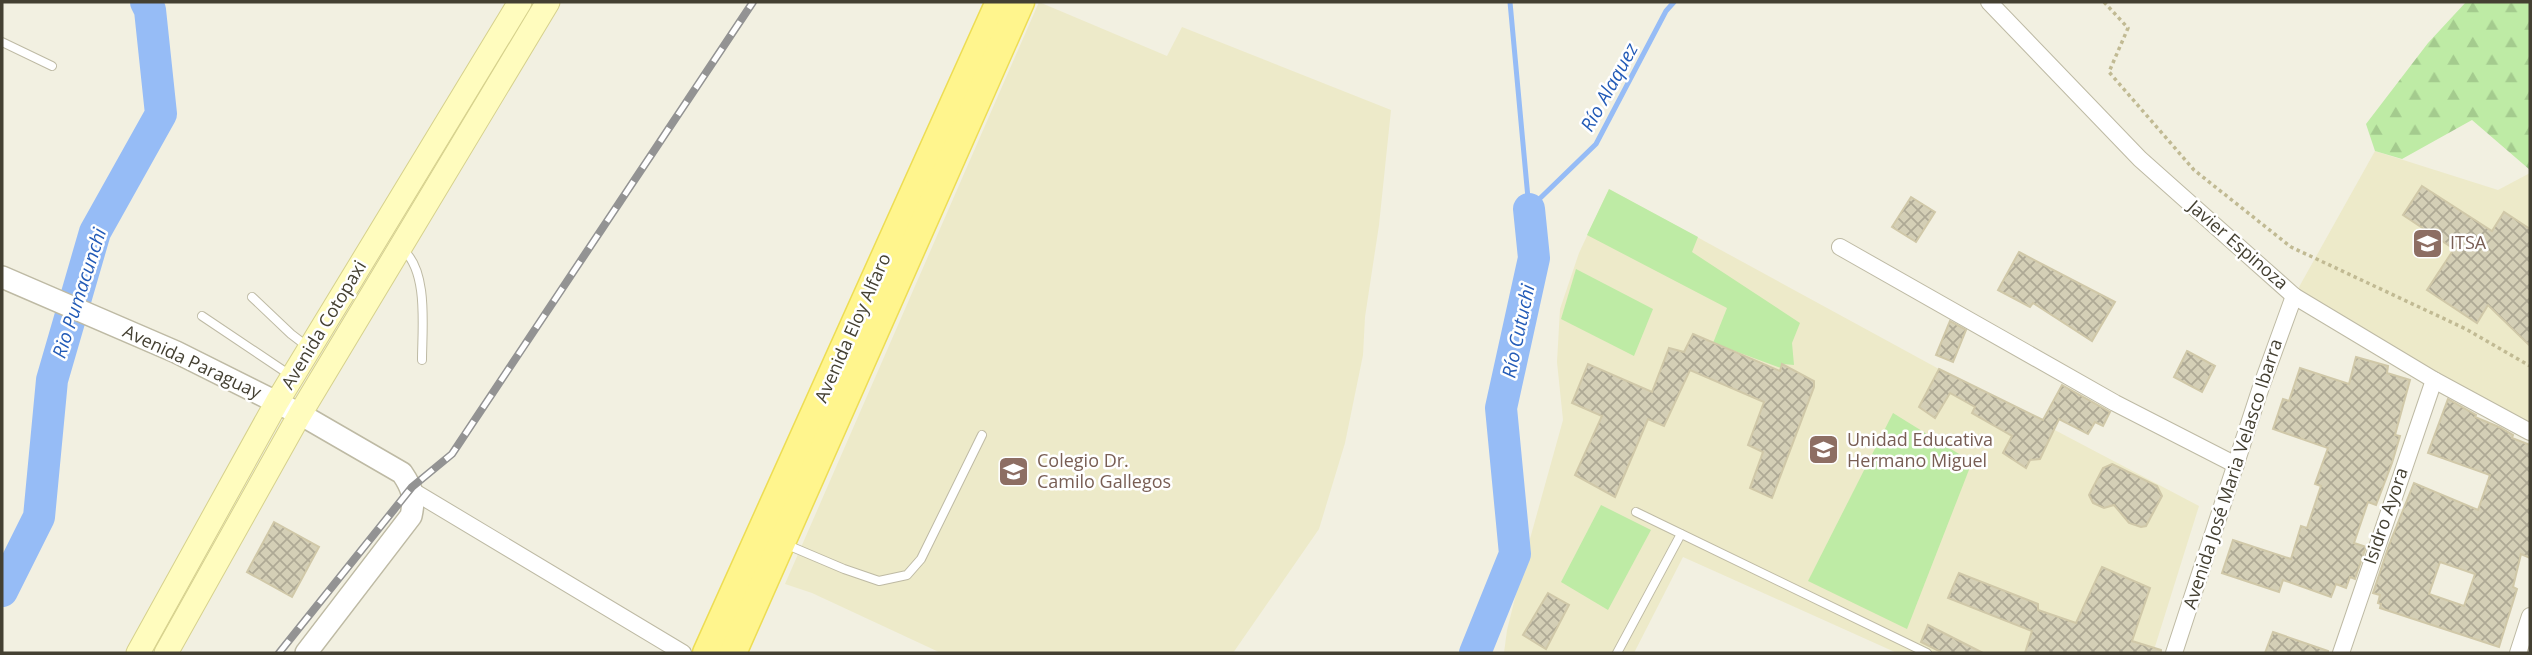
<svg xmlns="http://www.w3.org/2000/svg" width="2532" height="655" viewBox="0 0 2532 655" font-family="'Open Sans',sans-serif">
  <defs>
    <pattern id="forest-firs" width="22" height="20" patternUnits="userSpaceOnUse" patternTransform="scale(1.75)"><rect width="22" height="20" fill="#beeba5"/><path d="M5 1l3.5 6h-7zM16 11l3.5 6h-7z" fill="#a4cb8e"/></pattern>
    <pattern id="building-cross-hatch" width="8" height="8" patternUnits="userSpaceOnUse" patternTransform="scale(1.75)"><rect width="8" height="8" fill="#d4cfb6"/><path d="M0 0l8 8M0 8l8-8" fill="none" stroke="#aea995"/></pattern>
  </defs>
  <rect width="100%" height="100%" fill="#f2f0e1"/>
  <g fill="#edeac9">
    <polygon points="1039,2 1167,56 1182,27 1391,110 1379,225 1365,317 1363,355 1345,443 1319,529 1233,653 941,653 812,593 785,584"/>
    <polygon points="2375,151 2498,190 2530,173 2530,432 2294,296"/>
    <polygon points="1609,189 1939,369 2199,506 2153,653 1897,653 1683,557 1634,653 1504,653 1507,630 1528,546 1563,420 1557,362 1560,309 1579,253"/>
  </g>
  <polygon fill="url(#forest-firs)" points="2466,2 2530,2 2530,170 2472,120 2402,159 2375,151 2366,124 2428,43"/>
  <g fill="#beeba5">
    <polygon points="1609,189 1698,237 1692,252 1800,323 1792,343 1794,365 1783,364 1781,368 1713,343 1727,308 1587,235"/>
    <polygon points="1576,269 1653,309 1634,356 1561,319"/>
    <polygon points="1893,413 1972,462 1907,629 1808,581"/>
    <polygon points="1601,505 1651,530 1608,610 1561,582"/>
  </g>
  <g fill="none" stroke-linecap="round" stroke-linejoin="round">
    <g stroke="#96bcf6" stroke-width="5">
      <polyline points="1510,2 1529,209"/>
      <polyline points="1529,209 1596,144 1666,11 1674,2"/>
    </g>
    <g stroke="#96bcf6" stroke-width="32">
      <polyline points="2,591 39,517 52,380 95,232 161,114 150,10 146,2"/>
      <polyline points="1475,653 1515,554 1501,408 1534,258 1529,209"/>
    </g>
  </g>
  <g fill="url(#building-cross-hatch)" stroke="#d0c8a8" stroke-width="2" fill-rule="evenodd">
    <polygon points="2422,186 2492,231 2504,212 2530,229 2530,346 2488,305 2477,323 2427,290 2454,249 2403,215"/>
    <polygon points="1911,197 1935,212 1916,242 1892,227"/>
    <polygon points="2019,252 2115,302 2092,341 2033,303 2030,307 1998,290"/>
    <polygon points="1950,321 1966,330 1953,362 1936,355"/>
    <polygon points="1693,334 1780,371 1782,364 1814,381 1814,387 1772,498 1750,488 1763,452 1748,445 1764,402 1690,370 1664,426 1648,419 1615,497 1575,475 1602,416 1572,403 1588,364 1652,392 1669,348 1684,352"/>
    <polygon points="2187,351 2215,366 2202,392 2174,377"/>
    <polygon points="2356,357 2388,366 2387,373 2410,380 2395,435 2400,436 2392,463 2376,505 2368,502 2354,543 2366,547 2355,579 2350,577 2346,588 2336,584 2331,597 2283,580 2279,592 2222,573 2233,540 2291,559 2301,526 2307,528 2321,486 2315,484 2328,448 2273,429 2283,399 2289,401 2300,368 2349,384"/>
    <polygon points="1939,369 2043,420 2062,385 2110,412 2103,426 2095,422 2088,434 2059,419 2040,459 2030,460 2026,468 2003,453 2012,436 1972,413 1975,407 1950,393 1935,418 1919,407"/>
    <path d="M2448 399 2476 415 2475 417 2499 427 2513 435 2512 438 2530 445V558L2521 554 2513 587 2517 589 2499 647 2380 608 2381 604 2378 603 2380 595 2373 593 2389 545 2414 483 2478 510 2490 475 2428 453ZM2440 562 2475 574 2464 606 2429 594Z"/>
    <polygon points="2112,464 2157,486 2162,496 2146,526 2141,527 2129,523 2114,505 2104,508 2093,503 2089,495 2103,468"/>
    <polygon points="274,522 319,547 292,597 247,572"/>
    <polygon points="2102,567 2150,588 2132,641 2161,650 2161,653 2025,653 2032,631 1948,598 1959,573 2038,604 2038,610 2076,623"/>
    <polygon points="1548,593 1569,605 1546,649 1523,635"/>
    <polygon points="1928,625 1983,653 1943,653 1921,642"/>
    <polygon points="2273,632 2328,651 2328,653 2265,653"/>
  </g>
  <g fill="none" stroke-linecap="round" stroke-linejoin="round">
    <defs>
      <g id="service">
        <polyline points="2,42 52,66"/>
        <path d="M402 249C429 270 422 329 422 360"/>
        <polyline points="252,297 291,334 308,347"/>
        <polyline points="202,316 290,375"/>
        <polyline points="1636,512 1927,653"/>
        <polyline points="785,544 844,569 879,581 907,575 921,559 982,435"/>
        <polyline points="1617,653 1681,534"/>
      </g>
      <g id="minor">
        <polyline points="1989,2 2140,159 2294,296 2434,380 2530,432"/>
        <polyline points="1840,247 2115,403 2236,465"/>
        <polyline points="413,491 683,653"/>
        <polyline points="2174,653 2261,387 2294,296"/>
        <polyline points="2341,653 2434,380"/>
        <polyline points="2518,653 2530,616"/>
      </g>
      <path id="tertiary" d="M2 277 176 352 300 414 402 473C413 489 415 498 411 516L306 653"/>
      <g id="secondary">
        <polyline points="138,653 277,402 520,2"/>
        <polyline points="166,653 300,414 548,2"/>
      </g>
      <g id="primary">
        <polyline points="706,653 999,2"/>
        <polyline points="733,653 1021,2"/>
      </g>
    </defs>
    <use href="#service" stroke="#bebaa4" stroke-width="10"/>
    <use href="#minor" stroke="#bebaa4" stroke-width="18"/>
    <use href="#tertiary" stroke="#bebaa4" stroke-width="24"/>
    <use href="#secondary" stroke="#d6d18c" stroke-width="25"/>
    <use href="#primary" stroke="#eddd54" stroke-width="29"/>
    <polyline stroke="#c1ba93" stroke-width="3.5" stroke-dasharray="3.5 3.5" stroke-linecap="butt" points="2104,2 2128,28 2109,72 2194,170 2291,247 2466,329 2530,366"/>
    <use href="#service" stroke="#fff" stroke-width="8"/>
    <use href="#minor" stroke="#fff" stroke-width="16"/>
    <use href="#tertiary" stroke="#fff" stroke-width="21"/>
    <use href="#secondary" stroke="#fffcbe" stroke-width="23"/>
    <use href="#primary" stroke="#fff58d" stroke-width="26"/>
    <defs>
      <polyline id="rail" points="279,653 412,487 452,454 753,2"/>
    </defs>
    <use href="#rail" stroke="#939393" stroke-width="8"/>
    <use href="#rail" stroke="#fff" stroke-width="5" stroke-dasharray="16" stroke-linecap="butt"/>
  </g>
  <defs>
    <symbol id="school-square" viewBox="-11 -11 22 22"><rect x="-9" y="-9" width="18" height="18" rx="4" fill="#8d6e63" stroke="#fff"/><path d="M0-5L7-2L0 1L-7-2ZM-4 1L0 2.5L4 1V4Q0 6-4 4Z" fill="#fff"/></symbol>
  </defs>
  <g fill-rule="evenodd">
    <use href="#school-square" x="2410" y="226" width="35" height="35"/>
    <use href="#school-square" x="1806" y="432" width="35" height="35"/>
    <use href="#school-square" x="996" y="454" width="35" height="35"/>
  </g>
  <g text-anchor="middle" stroke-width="5" stroke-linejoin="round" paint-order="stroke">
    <g font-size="18" fill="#785e54" stroke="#fff" text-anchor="start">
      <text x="2450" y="249">ITSA</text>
      <text x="1847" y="446">Unidad Educativa<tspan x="1847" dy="21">Hermano Miguel</tspan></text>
      <text x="1037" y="467">Colegio Dr.<tspan x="1037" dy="21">Camilo Gallegos</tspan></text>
    </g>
    <g font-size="18" fill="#444032" stroke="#fff">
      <text transform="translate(2238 245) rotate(41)" y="6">Javier Espinoza</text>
      <text transform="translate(324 325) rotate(-59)" y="6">Avenida Cotopaxi</text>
      <text transform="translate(853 328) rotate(-66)" y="6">Avenida Eloy Alfaro</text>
      <text transform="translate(192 362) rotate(25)" y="6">Avenida Paraguay</text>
      <text transform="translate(2233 474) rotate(-72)" y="6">Avenida José Maria Velasco Ibarra</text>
      <text transform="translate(2386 516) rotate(-71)" y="6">Isidro Ayora</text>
    </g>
    <g font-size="19" font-style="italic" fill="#235bb7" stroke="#fff">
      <text transform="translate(1609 87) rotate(-61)" y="7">Río Alaquez</text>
      <text transform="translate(79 293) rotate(-72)" y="7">Rio Pumacunchi</text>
      <text transform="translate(1518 331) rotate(-78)" y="7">Río Cutuchi</text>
    </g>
  </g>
  <rect width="2532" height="655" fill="none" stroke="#444032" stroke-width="7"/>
</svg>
